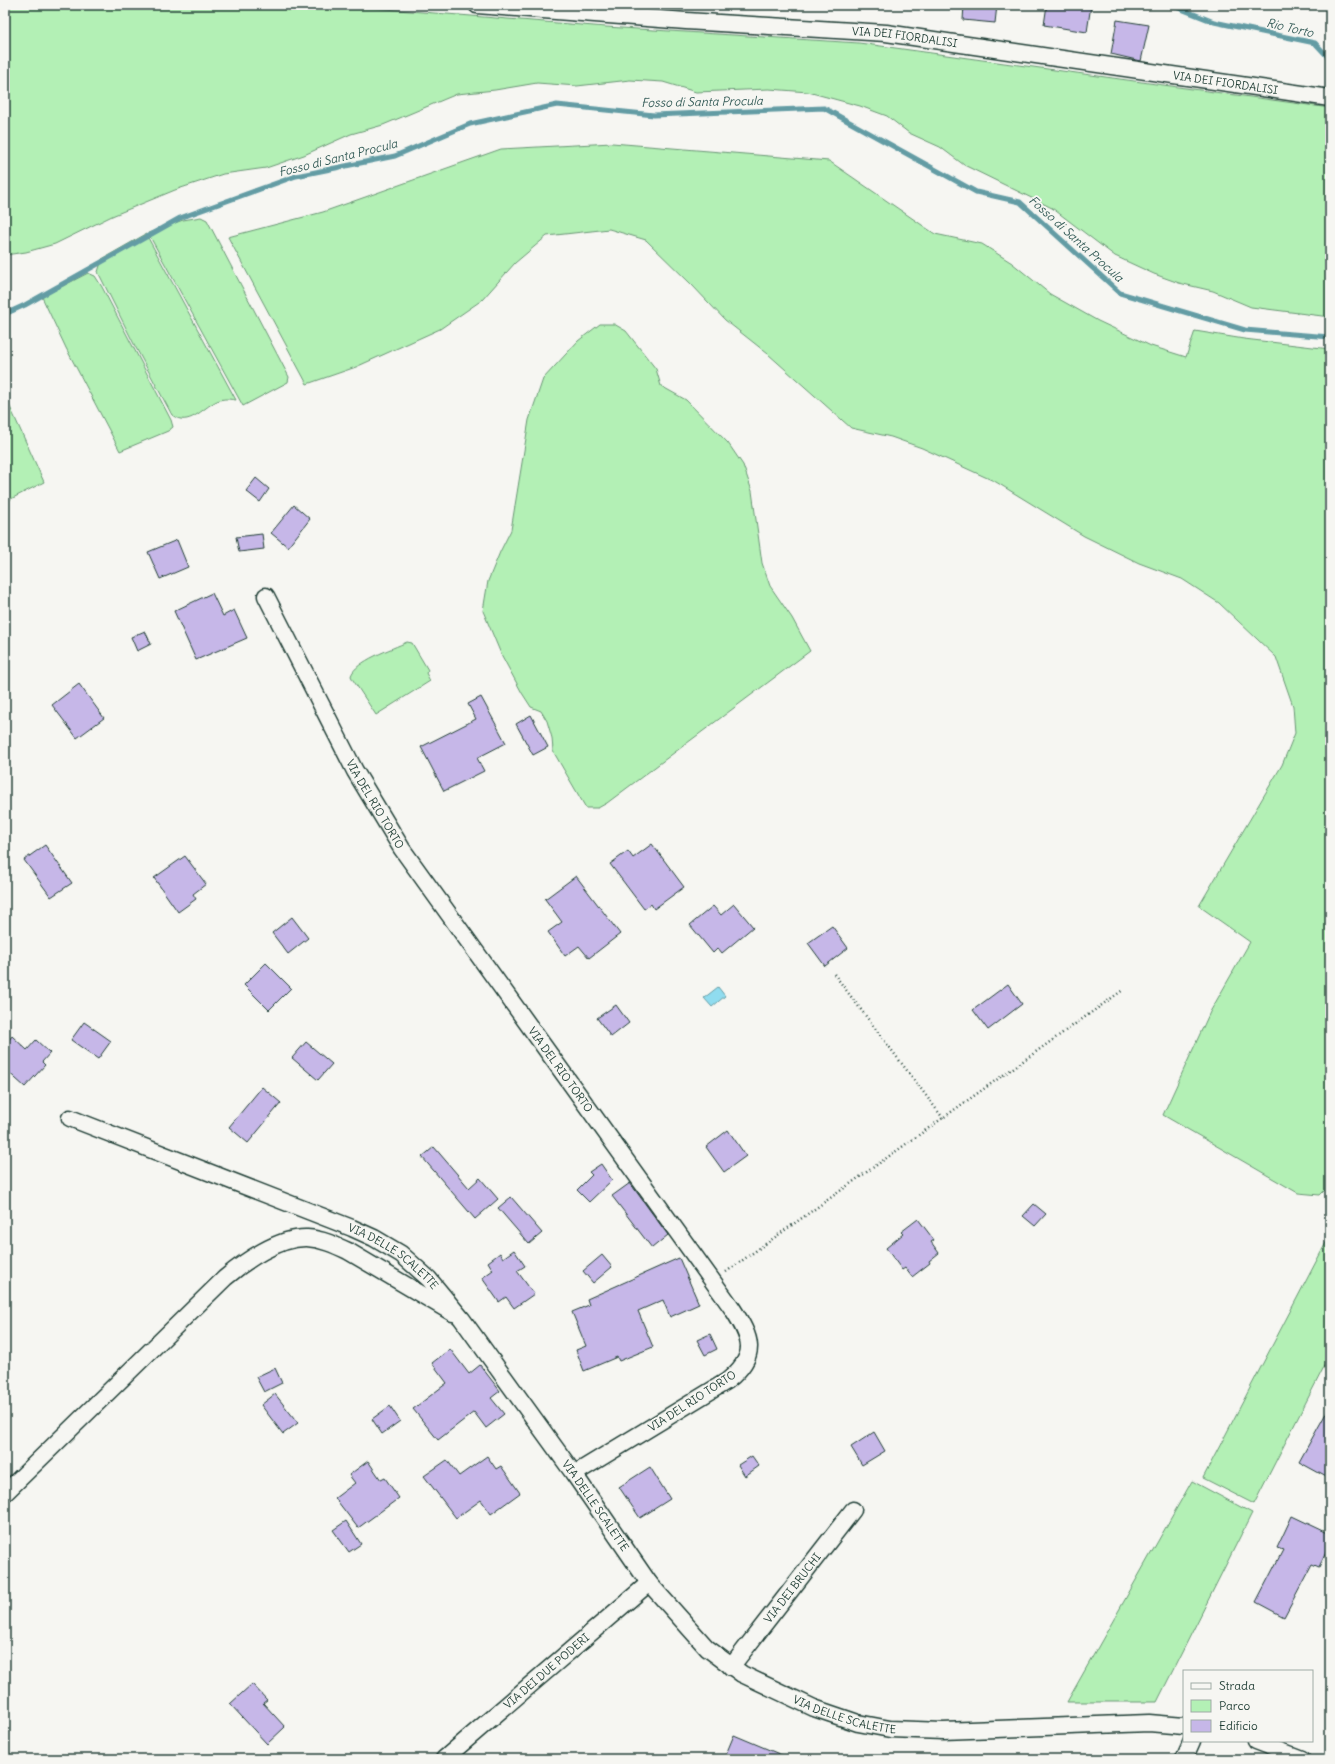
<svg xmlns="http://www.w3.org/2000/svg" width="1335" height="1764" viewBox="0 0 1335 1764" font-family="Delius,sans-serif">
  <rect width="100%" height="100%" fill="#f6f6f2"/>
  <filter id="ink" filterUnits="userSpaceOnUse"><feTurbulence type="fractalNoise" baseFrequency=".025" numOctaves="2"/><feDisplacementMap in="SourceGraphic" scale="8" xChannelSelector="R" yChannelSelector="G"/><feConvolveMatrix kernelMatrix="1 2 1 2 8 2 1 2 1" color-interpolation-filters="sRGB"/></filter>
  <g filter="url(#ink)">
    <g fill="#b3f0b5" stroke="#699674">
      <polygon points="5,5 283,5 373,8 606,27 859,43 1330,108 1330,317 1251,307 1213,291 1179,283 1154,274 1115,256 1052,208 964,165 940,147 909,133 887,116 860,106 808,92 769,89 696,92 663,82 630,80 577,86 537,83 495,90 457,94 383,125 351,134 304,155 266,168 223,174 175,190 112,216 55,244 26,252 5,255"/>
      <polygon points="612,143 829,161 935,234 982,244 1012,263 1050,294 1098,321 1151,346 1186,357 1195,331 1244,339 1330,349 1330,1185 1320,1195 1298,1193 1163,1115 1210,1012 1250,942 1199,906 1282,765 1295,733 1293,706 1276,657 1219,603 1182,579 1139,563 1084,536 996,482 922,448 891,437 851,428 768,354 725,320 692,285 646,240 609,229 547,236 515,263 482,300 440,329 356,367 307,384 228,237 323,212 501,149"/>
      <polygon points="201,217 207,220 289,377 288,382 243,406 148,233 183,220"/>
      <path d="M146 234 236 400C229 399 224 398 217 401 202 408 189 428 172 415L135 346 98 272 102 259Z"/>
      <polygon points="88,273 95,276 102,287 171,420 173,427 168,431 120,451 66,348 42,297"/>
      <polygon points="600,324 614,324 626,331 656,369 661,386 686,400 728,443 743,465 752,491 762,563 770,586 792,618 810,651 607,803 598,808 586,808 553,751 552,738 547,721 541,711 531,707 522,693 501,654 483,611 488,581 500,552 511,530 529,420 543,379 578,341"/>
      <polygon points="5,396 44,482 5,502"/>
      <path d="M407 642 412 643 428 670 426 673 430 681 376 715 353 680 351 676C355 661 392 649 407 642Z"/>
      <polygon points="1330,1235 1330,1355 1254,1504 1203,1478"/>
      <polygon points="1192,1481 1252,1513 1157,1702 1067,1702"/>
    </g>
    <polygon fill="#90dcef" stroke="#639ca4" points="718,987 725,996 712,1007 704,998"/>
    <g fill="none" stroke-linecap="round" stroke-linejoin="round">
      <g stroke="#639ca4" stroke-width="5">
        <polyline points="1171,5 1214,22 1315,43 1330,59"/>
        <polyline points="5,314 25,305 180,218 296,176 395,156 470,124 557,105 654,115 824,108 976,192 1020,202 1120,293 1245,330 1330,337"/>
      </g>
    </g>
    <g fill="#c6b7e8" stroke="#1f3d34">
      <polygon points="964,5 997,5 995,23 963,20"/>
      <polygon points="1047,5 1091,5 1087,32 1044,25"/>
      <polygon points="1117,20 1149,25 1141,61 1111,54"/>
      <polygon points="256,478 269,489 260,502 246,491"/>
      <polygon points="294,505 310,519 288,547 271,533"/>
      <polygon points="262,534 264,549 239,552 236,537"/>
      <polygon points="177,540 188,567 160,579 148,552"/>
      <polygon points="212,593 223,616 234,610 247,638 196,660 174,611"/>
      <polygon points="145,631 151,644 137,651 131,637"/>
      <polygon points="79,684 104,718 77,738 52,705"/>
      <polygon points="481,697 506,743 477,758 484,771 444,791 421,747 476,719 468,704"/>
      <polygon points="531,715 548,747 533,755 516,724"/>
      <polygon points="652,844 684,887 654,909 651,904 644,909 610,864 628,851 633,858"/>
      <polygon points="45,845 72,883 51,897 24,860"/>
      <polygon points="185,856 206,884 193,894 196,899 178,912 154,878"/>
      <polygon points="576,876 620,934 589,958 579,946 565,956 548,932 562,922 545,899"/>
      <polygon points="734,904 753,927 722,953 718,948 713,953 690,925 713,906 721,915"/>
      <polygon points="292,917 308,938 288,954 272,933"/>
      <polygon points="832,926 848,948 825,966 808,943"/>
      <polygon points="266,963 291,988 269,1010 244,985"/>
      <polygon points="1008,984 1022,1004 988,1030 973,1010"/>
      <polygon points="616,1005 629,1023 611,1037 597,1018"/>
      <polygon points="84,1022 111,1041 98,1059 71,1040"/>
      <polygon points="12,1036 27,1050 36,1040 50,1053 42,1062 45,1065 25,1087 5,1069 5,1045"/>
      <polygon points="306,1042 332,1064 318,1080 292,1058"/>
      <polygon points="262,1087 281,1103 248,1143 229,1127"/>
      <polygon points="728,1130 746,1156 724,1172 706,1147"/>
      <polygon points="434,1147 469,1188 480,1178 498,1199 475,1219 422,1157"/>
      <polygon points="601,1164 612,1180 589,1202 577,1190 592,1175 589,1172"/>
      <polygon points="630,1183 668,1235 652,1248 612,1196"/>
      <polygon points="511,1197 542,1233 529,1244 498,1208"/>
      <polygon points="1034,1204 1046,1214 1035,1226 1023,1216"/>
      <polygon points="918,1219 934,1240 931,1242 939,1253 929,1261 930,1263 912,1277 905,1268 902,1270 886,1248 903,1234 901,1232"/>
      <polygon points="514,1250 525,1266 517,1271 534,1294 514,1308 506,1297 499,1302 482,1278 493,1270 488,1262 500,1253 503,1258"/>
      <polygon points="602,1255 612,1267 593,1283 583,1271"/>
      <polygon points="679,1258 699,1304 670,1317 663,1300 638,1311 653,1347 619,1361 617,1357 584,1371 576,1350 586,1346 572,1312 589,1305 587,1299"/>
      <polygon points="710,1334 717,1349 705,1355 697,1340"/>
      <polygon points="450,1349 469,1374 480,1365 500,1391 491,1398 504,1414 486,1428 474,1412 438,1440 413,1409 447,1383 432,1363"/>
      <polygon points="275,1368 282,1383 264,1392 256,1377"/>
      <polygon points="275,1394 298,1423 283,1434 261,1405"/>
      <polygon points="390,1406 400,1421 382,1434 372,1419"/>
      <polygon points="1330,1406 1330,1479 1299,1462"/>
      <polygon points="874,1432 885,1451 862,1465 851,1447"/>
      <polygon points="487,1456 496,1469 501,1466 520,1493 491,1514 481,1500 456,1518 424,1476 447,1460 459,1476"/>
      <polygon points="752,1456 759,1466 745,1476 738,1465"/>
      <polygon points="368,1461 381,1480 385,1478 399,1498 358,1528 335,1498 355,1483 349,1475"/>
      <polygon points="650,1467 670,1499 640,1518 619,1487"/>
      <polygon points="1292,1516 1330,1534 1330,1544 1319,1567 1312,1564 1284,1617 1256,1602 1283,1550 1277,1548"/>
      <polygon points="346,1521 361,1544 349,1552 333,1530"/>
      <polygon points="252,1684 267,1700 263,1703 285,1727 267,1744 230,1704"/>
      <polygon points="734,1735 791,1759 724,1759"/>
    </g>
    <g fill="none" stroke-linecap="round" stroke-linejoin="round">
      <defs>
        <g id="minor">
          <path id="s1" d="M477 5 686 21 886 33 1330 98"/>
          <path id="s2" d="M266 596 355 771 402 849 732 1308C752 1339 759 1355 727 1381L574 1474"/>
          <path id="s3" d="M70 1118 352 1228 374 1238 401 1254 429 1279 462 1319 574 1474 649 1583 707 1648 742 1674 814 1708 858 1723 890 1729 943 1731 1149 1723 1184 1726"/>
          <path d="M5 1493 225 1278C245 1261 279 1237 307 1238 322 1239 335 1245 348 1251L453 1313"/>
          <path id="s4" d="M731 1667 853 1510"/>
          <polyline points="1255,1741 1302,1759"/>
          <path id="s5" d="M444 1759 649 1583"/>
          <polyline points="1184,1759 1192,1741"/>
        </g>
      </defs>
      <use href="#minor" stroke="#1f3d34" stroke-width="19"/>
      <g stroke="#1f3d34" stroke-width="2.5" stroke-dasharray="1 3" stroke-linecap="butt">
        <polyline points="834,974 943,1118"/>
        <polyline points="726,1272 1123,990"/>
      </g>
      <use href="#minor" stroke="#f6f6f2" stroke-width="16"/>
    </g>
  </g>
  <g text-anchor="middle" stroke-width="3.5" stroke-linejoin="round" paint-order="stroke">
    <g font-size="11" fill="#1f3d34" stroke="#f6f6f2">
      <text dy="4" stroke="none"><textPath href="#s1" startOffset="429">VIA DEI FIORDALISI</textPath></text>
      <text dy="4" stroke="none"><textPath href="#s1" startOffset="753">VIA DEI FIORDALISI</textPath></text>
      <text dy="4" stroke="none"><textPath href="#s2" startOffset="235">VIA DEL RIO TORTO</textPath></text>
      <text dy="4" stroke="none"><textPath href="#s2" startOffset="559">VIA DEL RIO TORTO</textPath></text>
      <text dy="4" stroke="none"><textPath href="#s3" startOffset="353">VIA DELLE SCALETTE</textPath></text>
      <text transform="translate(692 1401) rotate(-33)" y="4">VIA DEL RIO TORTO</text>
      <text dy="4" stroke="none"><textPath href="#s3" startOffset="677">VIA DELLE SCALETTE</textPath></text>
      <text dy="4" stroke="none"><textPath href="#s4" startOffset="100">VIA DEI BRUCHI</textPath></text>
      <text dy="4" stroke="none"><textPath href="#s5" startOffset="135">VIA DEI DUE PODERI</textPath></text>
      <text dy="4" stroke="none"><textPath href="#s3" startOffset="1013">VIA DELLE SCALETTE</textPath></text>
    </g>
    <g font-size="12" font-style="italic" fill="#365d59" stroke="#f6f6f2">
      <text transform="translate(1290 28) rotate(13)" y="4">Rio Torto</text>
      <text transform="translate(702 102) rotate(-1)" y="4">Fosso di Santa Procula</text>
      <text transform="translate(338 158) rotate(-14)" y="4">Fosso di Santa Procula</text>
      <text transform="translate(1076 239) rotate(42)" y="4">Fosso di Santa Procula</text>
    </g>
  </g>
  <rect width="1335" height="1764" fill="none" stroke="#f6f6f2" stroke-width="20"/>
  <rect x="10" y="10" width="1315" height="1744" fill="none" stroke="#1f3d34" stroke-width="1.5" filter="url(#ink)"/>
  <rect x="1183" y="1670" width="130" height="72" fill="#f6f6f2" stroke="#a0aca6"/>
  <rect x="1191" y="1683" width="20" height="6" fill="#f6f6f2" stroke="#a0aca6"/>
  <text x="1219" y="1690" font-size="12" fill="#1f3d34">Strada</text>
  <rect x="1191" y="1700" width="20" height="12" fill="#b3f0b5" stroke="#a0aca6"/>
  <text x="1219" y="1710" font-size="12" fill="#1f3d34">Parco</text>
  <rect x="1191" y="1720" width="20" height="12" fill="#c6b7e8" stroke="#a0aca6"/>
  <text x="1219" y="1730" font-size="12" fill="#1f3d34">Edificio</text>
</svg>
